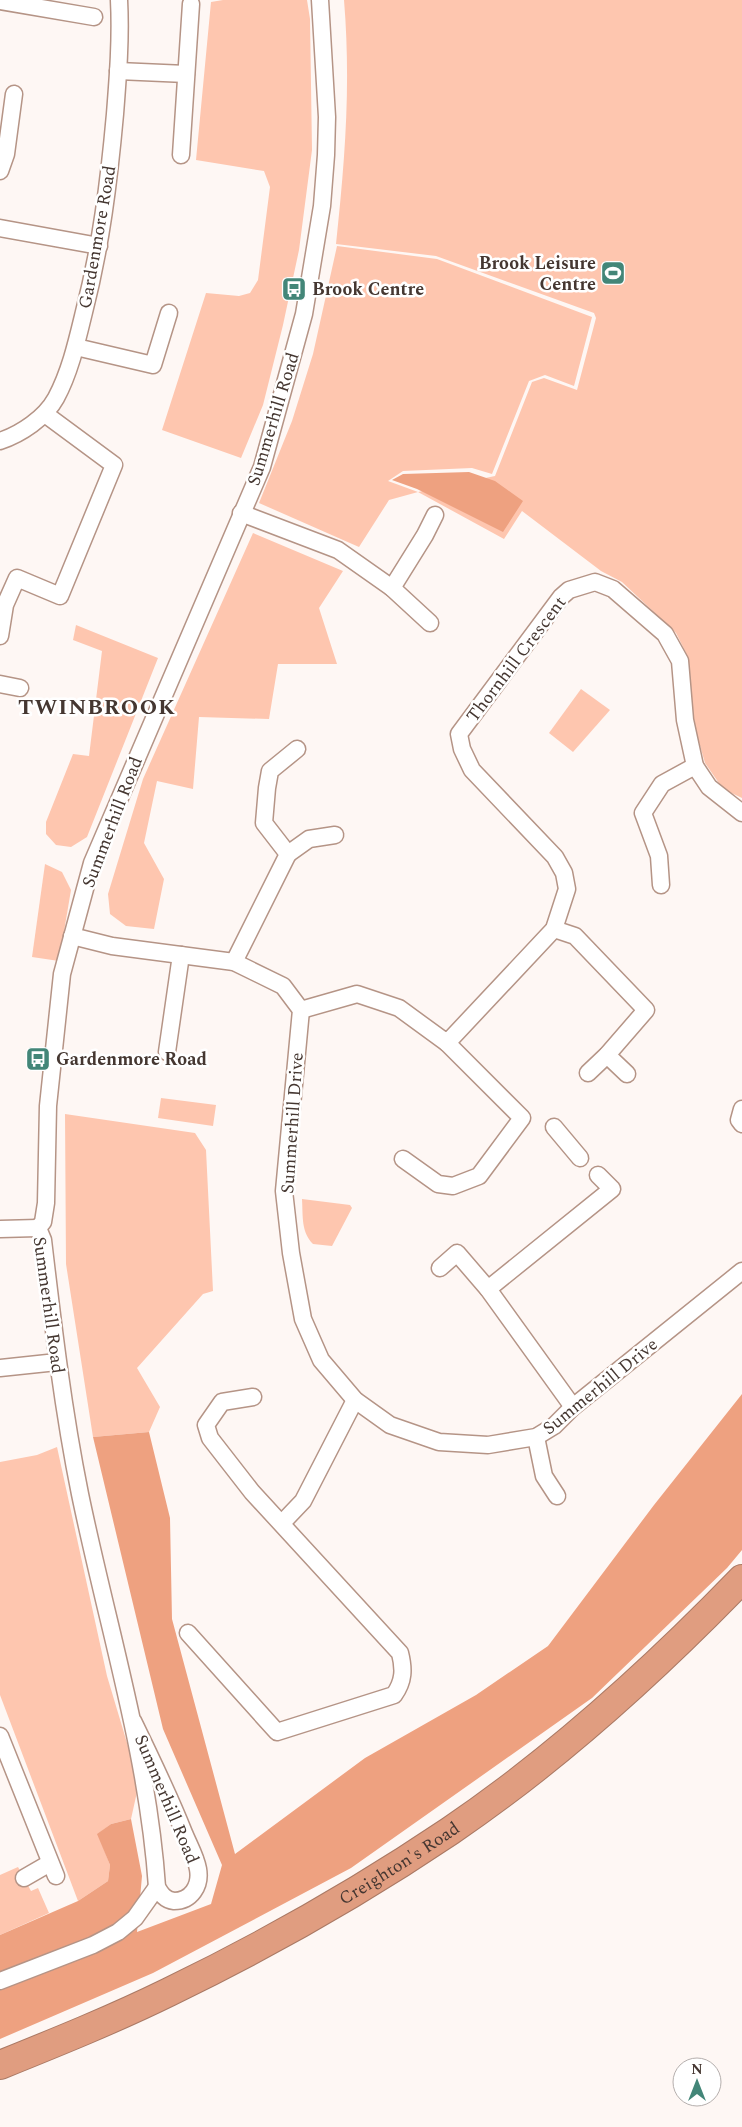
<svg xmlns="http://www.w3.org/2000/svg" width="742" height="2127" viewBox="0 0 742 2127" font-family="Spectral,serif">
  <rect width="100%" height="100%" fill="#fef7f4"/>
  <g fill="#fec6af">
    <polygon points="223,0 307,0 310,19 312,150 299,250 283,325 263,405 241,458 162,430 206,293 239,296 250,293 258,280 270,187 264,171 196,160 211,2"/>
    <path d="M344 0H742V798L723 789 705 763 695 728 686 653 676 633 622 582 601 571 522 511 504 539 418 492 389 500 359 547 259 503 292 421 313 354 337 246 437 259 592 317 574 386 545 375 529 381 492 474 472 468 403 471 388 481 418 492 495 476 532 382 544 378 577 390 596 318 594 313 436 256 336 244C345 160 351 85 344 0Z"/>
    <polygon points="253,533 343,571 319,608 337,664 278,664 269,719 199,717 193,789 157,781 144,843 164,879 154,929 126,926 110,914 108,894 143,779"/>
    <polygon points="76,625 158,658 87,837 71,847 56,845 46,834 46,822 73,754 89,756 102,651 73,640"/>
    <polygon points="581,689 610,710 573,752 549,733"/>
    <polygon points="45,864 62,872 71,890 59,961 32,957"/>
    <polygon points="161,1098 216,1105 213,1126 158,1118"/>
    <polygon points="65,1114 195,1133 206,1150 213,1291 203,1294 137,1368 160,1407 149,1432 93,1437 66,1264"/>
    <path d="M302 1199 350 1205 352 1208 332 1246 313 1244C301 1232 303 1216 302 1199Z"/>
    <polygon points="57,1447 107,1676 139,1783 131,1819 111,1824 98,1834 110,1865 108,1881 78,1901 0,1695 0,1462 37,1455"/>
    <polygon points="18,1867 31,1891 38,1888 49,1913 0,1935 0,1875"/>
  </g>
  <g fill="#eea180">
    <polygon points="469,472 495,481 523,501 503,532 417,489 392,480 403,474"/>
    <polygon points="742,1394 742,1550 727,1568 592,1698 351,1868 153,1973 0,2039 0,1935 78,1901 108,1881 110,1865 97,1834 111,1824 131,1819 142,1876 137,1932 211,1904 222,1865 163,1729 93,1437 149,1432 170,1518 172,1619 235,1854 365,1758 476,1695 548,1646 654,1505"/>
  </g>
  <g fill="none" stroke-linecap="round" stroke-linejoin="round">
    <defs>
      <g id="street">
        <polyline points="0,1 94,17"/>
        <polyline points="118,71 186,74"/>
        <polyline points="181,155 191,4"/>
        <polyline points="0,171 6,154 14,94"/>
        <polyline points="0,228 99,246"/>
        <polyline points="76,347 153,365 169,313"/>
        <path d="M0 441C21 434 45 418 56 398 70 372 77 341 84 312 101 246 109 181 115 114 118 76 121 38 119 0"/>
        <polyline points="241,513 338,550 392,588 430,623"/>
        <polyline points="392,588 425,535 435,515"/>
        <polyline points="0,636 5,605 17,578 60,596 114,465 45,414"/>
        <polyline points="0,684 20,688"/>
        <polyline points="288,854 309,839 335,835"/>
        <polyline points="661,885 659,856 643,813 662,784 695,766"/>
        <polyline points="554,929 575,936 646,1010 607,1055 588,1073"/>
        <polyline points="72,936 112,946 234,962 283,986 301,1010 284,1191 291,1253 303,1319 321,1360 355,1400 390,1425 439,1442 488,1445 536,1437 554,1426 573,1407 742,1271"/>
        <polyline points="234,962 288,854 264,823 267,788 270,771 297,749"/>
        <polyline points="301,1010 357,994 399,1008 447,1043 554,929 567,889 564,873 555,857 472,770 462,749 459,734 561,597 569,590 595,582 613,589 665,634 680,661 685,720 695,766 709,787 742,813"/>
        <polyline points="167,1052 181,955"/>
        <polyline points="607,1055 627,1074"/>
        <polyline points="742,1109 739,1120 742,1124"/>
        <polyline points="554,1127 580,1158"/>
        <polyline points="403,1159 438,1184 453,1186 479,1176 522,1118 447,1043"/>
        <polyline points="38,1228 43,1222 46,1203 48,1106 62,974 92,863 262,467 304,314 322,206 326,155 327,117 320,0"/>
        <path d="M38 1228 43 1240C53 1325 63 1410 80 1494 107 1625 148 1754 157 1887 161 1894 165 1900 174 1901 191 1901 201 1886 198 1869 196 1857 189 1845 184 1833 169 1795 151 1758 133 1721"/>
        <polyline points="0,1229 38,1228"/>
        <polyline points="440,1268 457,1253 488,1289 573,1407"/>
        <polyline points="488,1289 612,1189 598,1175"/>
        <polyline points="0,1368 57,1362"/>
        <polyline points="536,1437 544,1476 557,1496"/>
        <polyline points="282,1523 303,1501 355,1400"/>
        <path d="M188 1633 277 1732 394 1695C404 1681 404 1669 400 1653L252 1492 210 1438 206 1425 222 1402 253 1397"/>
        <polyline points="0,1736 56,1876"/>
        <polyline points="24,1878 50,1863"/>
        <polyline points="0,1981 93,1945 118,1932 135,1918 157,1887"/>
      </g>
      <g id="highway">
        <path id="s1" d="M0 2065C57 2042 114 2019 169 1992 266 1945 361 1891 450 1831 556 1759 653 1671 742 1579"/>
      </g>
    </defs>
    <use href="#street" stroke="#b59486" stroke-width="19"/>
    <use href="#highway" stroke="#aa7964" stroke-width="30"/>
    <use href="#street" stroke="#fff" stroke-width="16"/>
    <use href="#highway" stroke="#e09d80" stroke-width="28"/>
  </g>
  <defs>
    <symbol id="stadium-square" viewBox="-11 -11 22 22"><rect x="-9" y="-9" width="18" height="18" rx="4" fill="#438678" stroke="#fff"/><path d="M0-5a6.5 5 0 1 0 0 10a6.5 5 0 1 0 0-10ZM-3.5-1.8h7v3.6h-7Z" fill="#fff"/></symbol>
    <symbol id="bus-square" viewBox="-11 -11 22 22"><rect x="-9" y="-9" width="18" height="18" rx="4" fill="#438678" stroke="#fff"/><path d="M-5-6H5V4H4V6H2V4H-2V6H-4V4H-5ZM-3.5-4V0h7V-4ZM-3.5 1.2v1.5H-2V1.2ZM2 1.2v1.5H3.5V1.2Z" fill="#fff"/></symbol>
  </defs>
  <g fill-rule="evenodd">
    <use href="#stadium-square" x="599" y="259" width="28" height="28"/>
    <use href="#bus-square" x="280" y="275" width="28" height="28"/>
    <use href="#bus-square" x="24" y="1045" width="28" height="28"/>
  </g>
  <g text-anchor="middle" stroke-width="5" stroke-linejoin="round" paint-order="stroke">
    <g font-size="18" fill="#453731" stroke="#fff">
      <text transform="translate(97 237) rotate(-80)" y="6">Gardenmore Road</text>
      <text transform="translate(273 419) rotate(-73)" y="6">Summerhill Road</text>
      <text transform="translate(516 659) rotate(-53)" y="6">Thornhill Crescent</text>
      <text transform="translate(112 822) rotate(-69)" y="6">Summerhill Road</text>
      <text transform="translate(292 1123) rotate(-86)" y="6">Summerhill Drive</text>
      <text transform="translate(49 1305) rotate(82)" y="6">Summerhill Road</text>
      <text transform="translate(600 1386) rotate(-39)" y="6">Summerhill Drive</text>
      <text transform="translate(167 1799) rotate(67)" y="6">Summerhill Road</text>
      <text dy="6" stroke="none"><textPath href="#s1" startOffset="448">Creighton's Road</textPath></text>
    </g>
    <g font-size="18" font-weight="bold" fill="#453731" stroke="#fff" text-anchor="start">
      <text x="596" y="269" text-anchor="end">Brook Leisure<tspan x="596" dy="21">Centre</tspan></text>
      <text x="312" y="295">Brook Centre</text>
      <text x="56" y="1065">Gardenmore Road</text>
    </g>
    <g font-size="22" font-weight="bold" letter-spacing="1" fill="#453731" stroke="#fff">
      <text x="97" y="714">TWINBROOK</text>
    </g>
  </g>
  <g transform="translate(697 2082)"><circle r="24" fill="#ffffff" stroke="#b5afad"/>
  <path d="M0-4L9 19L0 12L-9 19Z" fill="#438678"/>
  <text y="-8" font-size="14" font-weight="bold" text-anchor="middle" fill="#453731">N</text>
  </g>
</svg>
